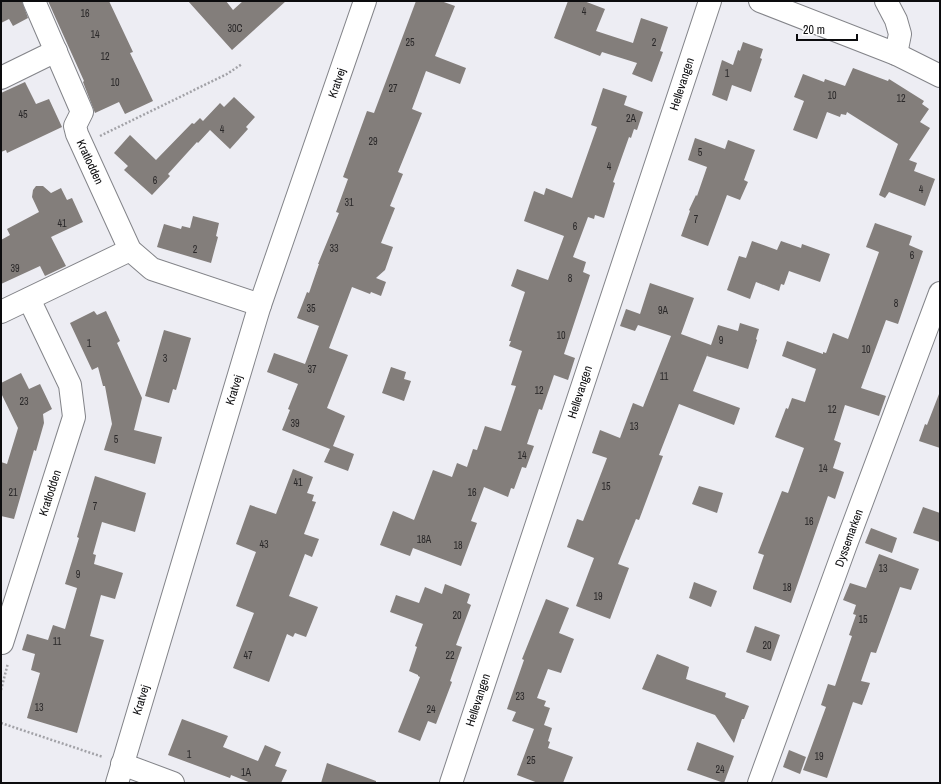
<svg xmlns="http://www.w3.org/2000/svg" width="941" height="784" viewBox="0 0 941 784" font-family="'Archivo Narrow',sans-serif">
  <rect width="100%" height="100%" fill="#ededf3"/>
  <g fill="#837e7b">
    <polygon points="1,1 22,1 28,18 13,26 9,19 1,23"/>
    <polygon points="48,1 109,1 133,52 130,53 153,101 125,114 119,102 95,113 83,82 84,81"/>
    <polygon points="188,1 226,1 233,10 243,1 286,1 232,50"/>
    <polygon points="416,1 441,1 455,6 435,56 466,68 460,84 426,71 412,109 422,113 398,172 403,174 390,206 395,208 381,243 393,247 385,270 376,278 386,282 381,296 371,292 370,294 352,287 329,348 348,355 327,408 345,416 333,446 354,454 348,471 324,462 330,449 282,430 290,410 288,409 298,384 267,372 274,353 305,364 319,326 297,318 307,292 309,293 319,264 318,264 339,213 336,212 348,179 343,177 367,111 374,113"/>
    <polygon points="568,1 584,1 605,9 596,31 633,43 641,18 668,27 660,51 663,52 652,82 632,74 637,63 602,52 600,56 554,38"/>
    <polygon points="743,42 763,49 760,58 762,59 751,92 732,85 727,101 712,95 722,60 733,65 738,50 740,51"/>
    <polygon points="853,68 888,81 889,79 924,101 922,104 929,109 920,122 930,128 909,160 917,163 914,171 935,179 925,206 889,192 885,198 879,195 898,144 847,112 846,115 841,114 840,117 827,112 817,139 793,130 804,101 794,97 803,74 824,82 825,79 845,86"/>
    <polygon points="25,82 36,104 49,99 62,127 7,153 6,150 1,152 1,93"/>
    <polygon points="603,88 627,96 624,105 643,112 637,130 634,129 631,138 629,137 613,182 615,183 604,218 595,215 594,219 588,217 573,257 586,262 583,272 590,275 564,354 575,358 568,380 554,375 542,410 539,409 527,444 534,446 526,468 522,467 514,489 511,488 508,497 484,487 471,521 477,523 461,566 413,548 410,556 380,545 393,511 414,520 433,470 452,477 457,463 467,467 473,449 477,450 485,426 501,431 516,386 511,385 522,351 509,346 511,341 509,341 525,292 511,286 517,269 548,280 564,236 524,221 534,191 544,195 546,188 572,198 597,127 591,125"/>
    <polygon points="234,97 255,117 246,127 248,129 230,149 210,130 198,143 197,142 168,174 170,176 152,195 124,170 128,166 114,153 130,135 156,160 192,123 194,124 200,118 203,121 220,103 224,107"/>
    <polygon points="695,138 725,149 728,140 755,150 744,180 748,182 740,200 727,195 708,246 681,236 690,211 689,210 696,195 697,196 707,167 688,160"/>
    <polygon points="36,186 43,186 51,193 61,188 67,200 72,198 83,222 51,237 66,266 45,276 40,266 1,284 1,240 10,235 7,229 39,212 32,197 33,190"/>
    <polygon points="193,216 219,223 216,236 218,237 211,263 157,247 164,224 181,229 182,226 190,228"/>
    <polygon points="875,223 912,236 909,245 923,251 898,324 886,320 861,388 886,396 879,416 845,405 834,440 841,443 833,468 844,472 835,499 828,496 791,603 753,589 753,587 764,555 758,553 782,491 788,493 804,448 775,437 786,408 788,409 792,398 805,402 816,369 782,356 787,341 823,354 823,352 826,353 833,333 848,339 879,252 866,247"/>
    <polygon points="752,241 777,250 781,241 801,248 802,244 830,254 820,282 789,271 784,285 781,284 779,291 756,282 750,299 727,290 739,256 746,258"/>
    <polygon points="650,283 694,298 681,334 711,345 718,325 738,331 740,323 759,329 756,339 757,340 748,369 707,356 708,353 693,391 740,408 734,425 679,404 659,455 663,456 639,520 636,519 618,564 629,568 610,619 576,606 594,558 567,547 577,519 583,521 607,458 592,453 600,430 620,438 633,403 643,407 671,336 638,325 635,331 620,326 626,309 640,314"/>
    <polygon points="94,311 97,315 106,311 120,341 117,343 142,398 134,430 162,437 155,464 104,450 112,424 105,386 103,386 98,367 92,370 70,323"/>
    <polygon points="164,330 191,338 176,390 173,389 169,403 145,396"/>
    <polygon points="391,367 406,372 404,379 411,381 404,401 382,393"/>
    <polygon points="21,373 29,389 40,384 52,409 43,414 44,423 36,451 34,450 14,519 1,516 1,462 7,464 18,428 1,393 1,383"/>
    <polygon points="939,394 940,394 940,448 919,441 925,424 927,425"/>
    <polygon points="293,469 313,477 307,493 314,495 312,501 316,502 304,534 319,539 312,557 305,554 289,596 318,607 306,637 295,633 293,637 287,634 269,682 233,668 254,613 236,606 256,552 236,544 250,505 276,514"/>
    <polygon points="95,476 146,493 135,532 102,522 93,554 96,555 94,564 123,573 115,599 101,595 90,636 104,640 77,733 27,718 40,673 31,670 35,654 22,650 27,634 48,640 53,625 65,629 77,588 65,584 79,538 77,537"/>
    <polygon points="699,486 723,493 717,513 692,504"/>
    <polygon points="923,507 940,513 940,542 913,533"/>
    <polygon points="871,528 897,538 892,553 865,543"/>
    <polygon points="879,554 919,569 911,590 900,587 876,653 871,652 861,681 870,683 862,705 853,702 827,778 803,770 826,707 821,705 828,684 835,686 852,636 849,635 856,615 853,614 856,605 843,600 850,583 866,588"/>
    <polygon points="694,582 717,591 711,607 689,598"/>
    <polygon points="445,584 470,594 467,603 471,605 456,645 462,647 450,681 452,682 436,724 428,721 420,741 398,732 420,677 418,676 418,675 409,671 417,647 415,646 423,624 390,612 396,595 419,603 425,587 442,594"/>
    <polygon points="546,599 569,608 559,633 574,639 561,673 548,669 537,698 546,701 544,706 550,708 544,725 552,728 548,741 550,742 548,748 573,757 563,783 538,783 517,775 534,729 512,721 516,712 507,709 524,660 522,659"/>
    <polygon points="755,626 780,635 771,661 746,652"/>
    <polygon points="657,654 689,667 686,679 726,693 725,697 749,706 744,719 742,719 734,743 715,715 642,689"/>
    <polygon points="182,719 228,736 223,747 258,761 265,745 281,752 275,766 287,770 281,783 251,783 231,775 230,778 168,755"/>
    <polygon points="697,742 734,756 724,783 687,770"/>
    <polygon points="789,750 806,757 800,774 783,767"/>
    <polygon points="327,763 376,781 376,783 321,783"/>
  </g>
  <g fill="none" stroke-linecap="round" stroke-linejoin="round">
    <defs>
      <g id="minor">
        <polyline points="34,1 82,112 75,126 77,134 130,250 152,269 260,305"/>
        <polyline points="760,1 896,54 940,76"/>
        <polyline points="886,1 896,20 900,34 896,54"/>
        <polyline points="1,78 56,51"/>
        <polyline points="1,312 130,250"/>
        <polyline points="2,643 74,417 70,385 29,299"/>
        <polyline points="122,764 173,783"/>
        <polyline points="451,783 710,1"/>
        <polyline points="759,783 845,547 940,293"/>
      </g>
      <polyline id="tertiary" points="117,783 259,308 365,1"/>
    </defs>
    <use href="#minor" stroke="#838489" stroke-width="24"/>
    <use href="#tertiary" stroke="#838489" stroke-width="24"/>
    <g stroke="#a2a2a7" stroke-width="2.5" stroke-dasharray="2 2" stroke-linecap="butt">
      <polyline points="100,136 227,74 242,64"/>
      <polyline points="1,690 8,663"/>
      <polyline points="1,723 103,757"/>
    </g>
    <use href="#minor" stroke="#fff" stroke-width="22"/>
    <use href="#tertiary" stroke="#fff" stroke-width="22"/>
  </g>
  <g text-anchor="middle" stroke-width="3" stroke-linejoin="round" paint-order="stroke">
    <g font-size="10" fill="#2a2829">
      <text x="584" y="15">4</text>
      <text x="85" y="17">16</text>
      <text x="235" y="32">30C</text>
      <text x="95" y="38">14</text>
      <text x="410" y="46">25</text>
      <text x="654" y="46">2</text>
      <text x="105" y="60">12</text>
      <text x="727" y="77">1</text>
      <text x="115" y="86">10</text>
      <text x="393" y="92">27</text>
      <text x="832" y="99">10</text>
      <text x="901" y="102">12</text>
      <text x="23" y="118">45</text>
      <text x="631" y="122">2A</text>
      <text x="222" y="133">4</text>
      <text x="373" y="145">29</text>
      <text x="700" y="156">5</text>
      <text x="609" y="170">4</text>
      <text x="155" y="184">6</text>
      <text x="921" y="193">4</text>
      <text x="349" y="206">31</text>
      <text x="696" y="223">7</text>
      <text x="62" y="227">41</text>
      <text x="575" y="230">6</text>
      <text x="334" y="252">33</text>
      <text x="195" y="253">2</text>
      <text x="912" y="259">6</text>
      <text x="15" y="272">39</text>
      <text x="570" y="282">8</text>
      <text x="896" y="307">8</text>
      <text x="311" y="312">35</text>
      <text x="663" y="314">9A</text>
      <text x="561" y="339">10</text>
      <text x="721" y="344">9</text>
      <text x="89" y="347">1</text>
      <text x="866" y="353">10</text>
      <text x="165" y="362">3</text>
      <text x="312" y="373">37</text>
      <text x="664" y="380">11</text>
      <text x="539" y="394">12</text>
      <text x="24" y="405">23</text>
      <text x="832" y="413">12</text>
      <text x="295" y="427">39</text>
      <text x="634" y="430">13</text>
      <text x="116" y="443">5</text>
      <text x="522" y="459">14</text>
      <text x="823" y="472">14</text>
      <text x="298" y="486">41</text>
      <text x="606" y="490">15</text>
      <text x="13" y="496">21</text>
      <text x="472" y="496">16</text>
      <text x="95" y="510">7</text>
      <text x="809" y="525">16</text>
      <text x="424" y="543">18A</text>
      <text x="264" y="548">43</text>
      <text x="458" y="549">18</text>
      <text x="883" y="572">13</text>
      <text x="78" y="578">9</text>
      <text x="787" y="591">18</text>
      <text x="598" y="600">19</text>
      <text x="457" y="619">20</text>
      <text x="863" y="623">15</text>
      <text x="57" y="645">11</text>
      <text x="767" y="649">20</text>
      <text x="248" y="659">47</text>
      <text x="450" y="659">22</text>
      <text x="520" y="700">23</text>
      <text x="39" y="711">13</text>
      <text x="431" y="713">24</text>
      <text x="189" y="758">1</text>
      <text x="819" y="760">19</text>
      <text x="531" y="764">25</text>
      <text x="720" y="773">24</text>
      <text x="246" y="776">1A</text>
    </g>
    <g font-size="12" fill="#0c0c0e" stroke="#fff">
      <text transform="translate(337 83) rotate(-71)" y="4">Kratvej</text>
      <text transform="translate(682 84) rotate(-72)" y="4">Hellevangen</text>
      <text transform="translate(90 162) rotate(65)" y="4">Kratlodden</text>
      <text transform="translate(234 390) rotate(-73)" y="4">Kratvej</text>
      <text transform="translate(580 392) rotate(-72)" y="4">Hellevangen</text>
      <text transform="translate(50 493) rotate(-72)" y="4">Kratlodden</text>
      <text transform="translate(849 538) rotate(-70)" y="4">Dyssemarken</text>
      <text transform="translate(141 700) rotate(-73)" y="4">Kratvej</text>
      <text transform="translate(478 700) rotate(-72)" y="4">Hellevangen</text>
    </g>
  </g>
  <rect width="941" height="784" fill="none" stroke="#0c0c0e" stroke-width="4"/>
  <path d="M797 34v6h60v-6" fill="none" stroke="#0c0c0e" stroke-width="2"/>
  <text x="803" y="34" font-size="12" fill="#0c0c0e" stroke="#ffffff" stroke-width="3" paint-order="stroke">20 m</text>
</svg>
